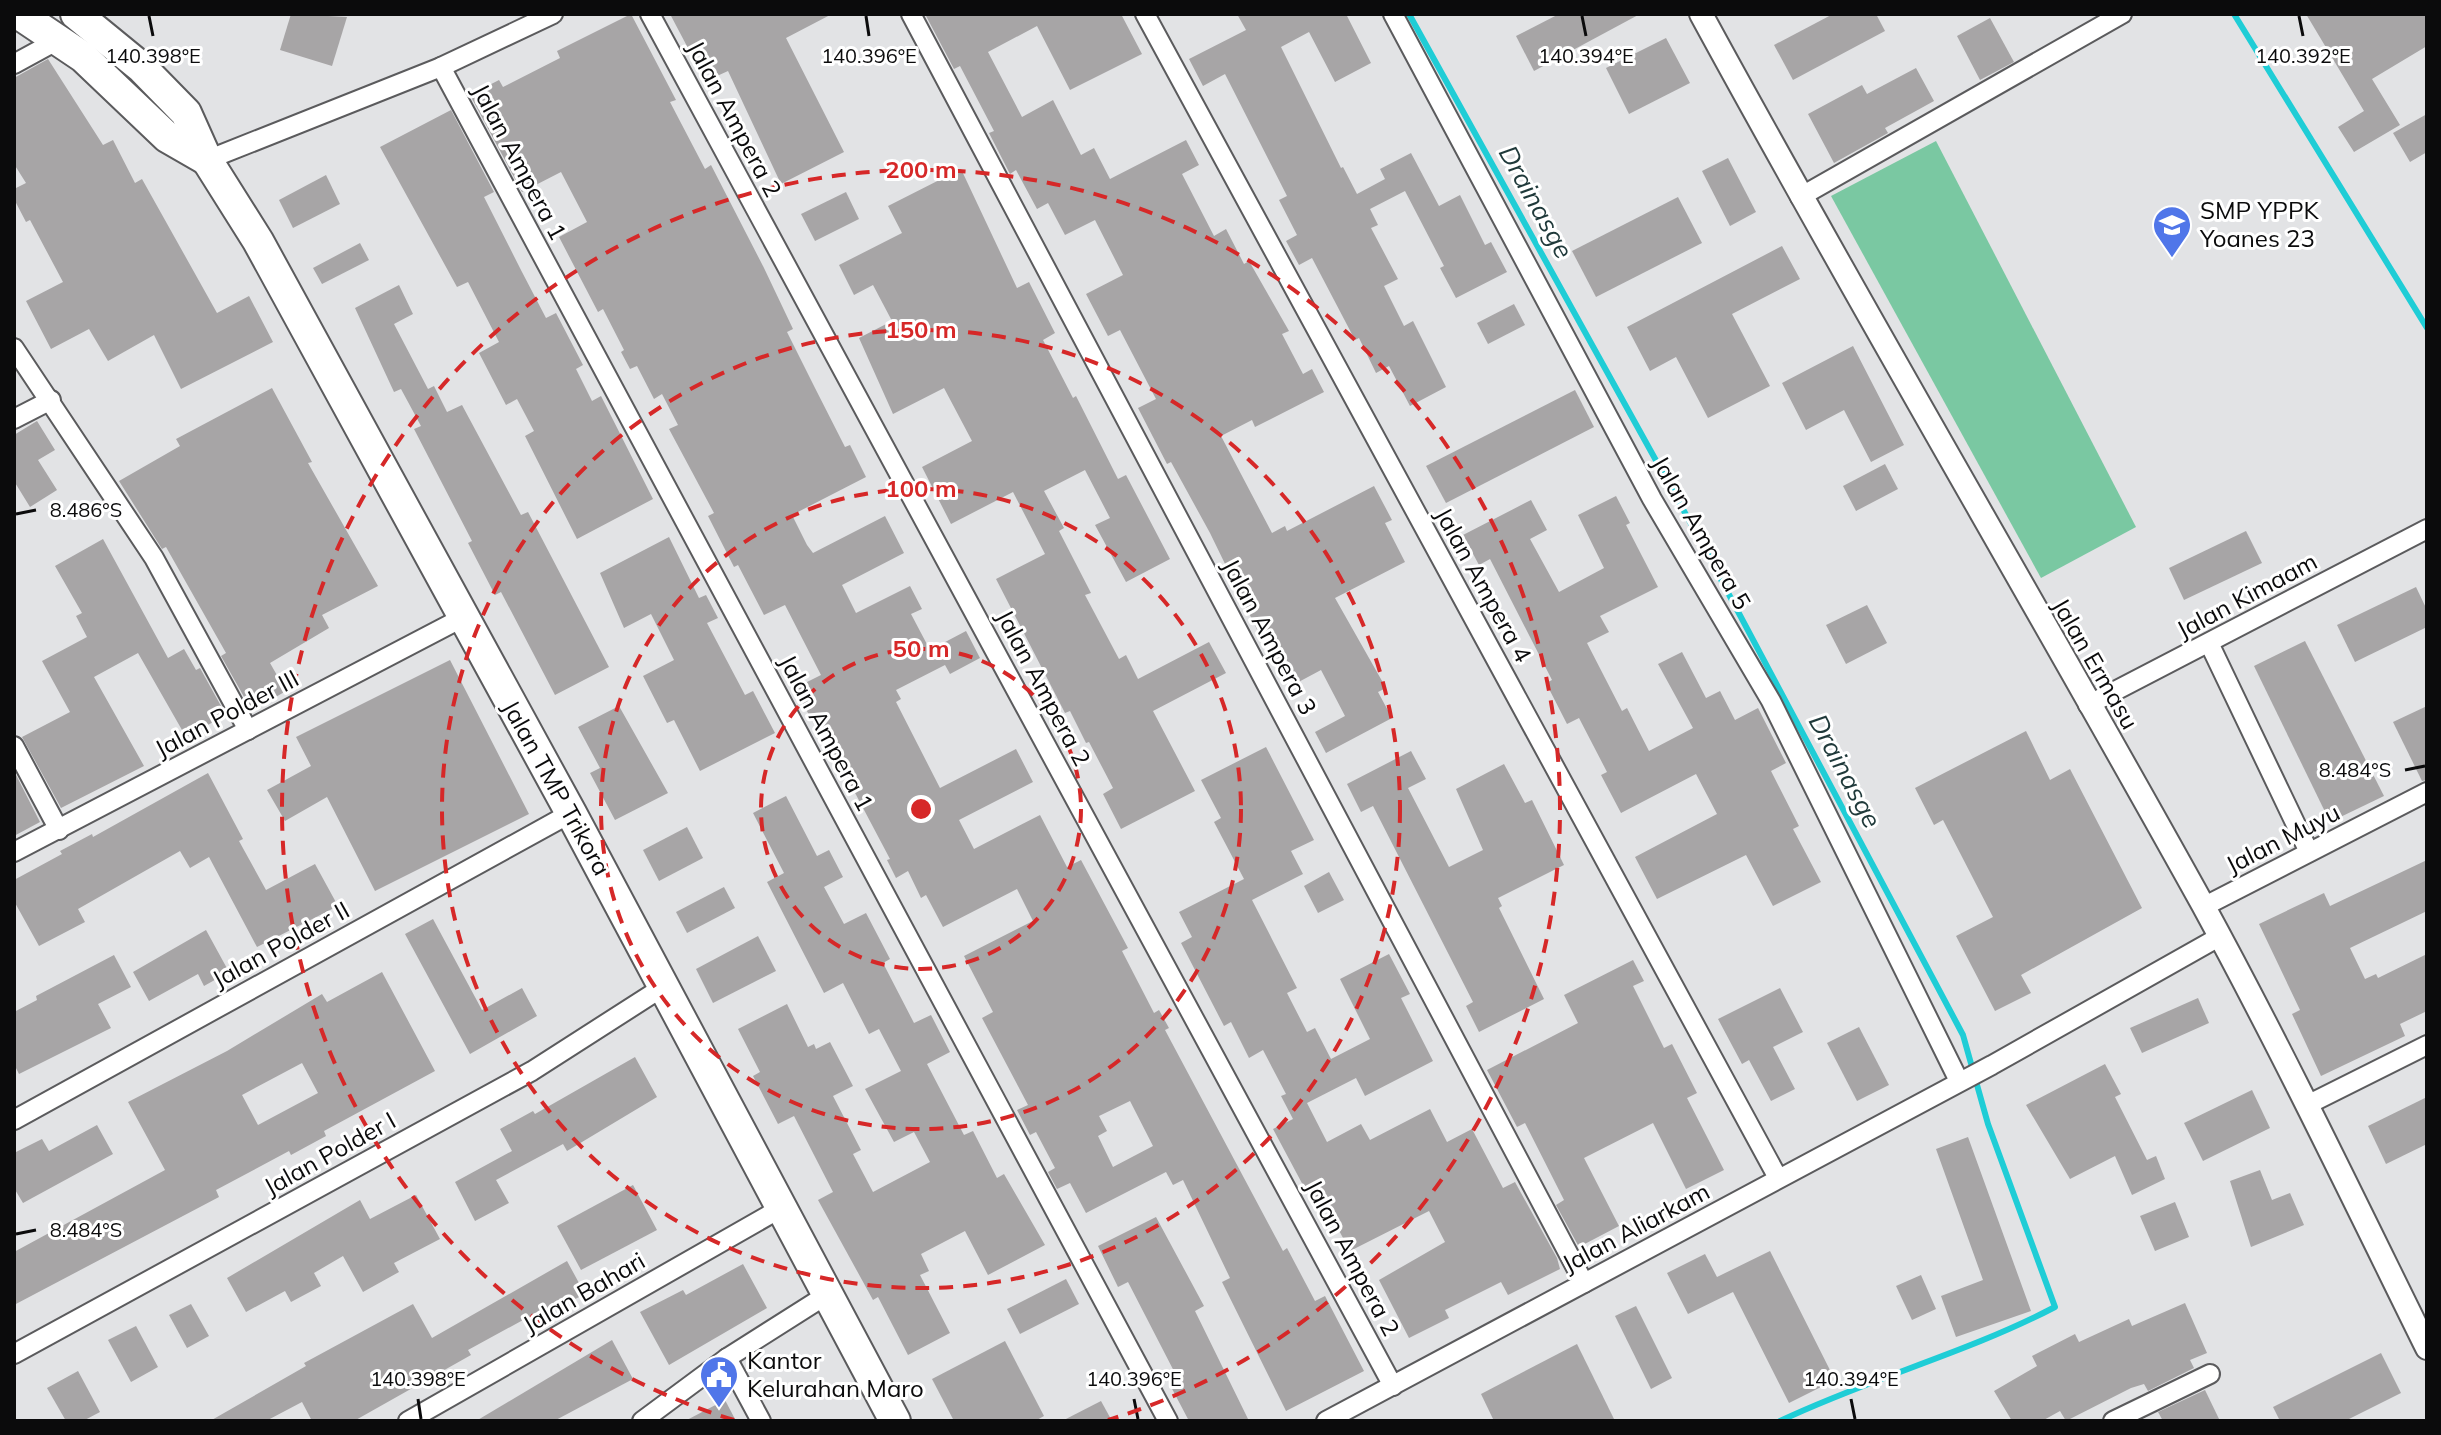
<svg xmlns="http://www.w3.org/2000/svg" width="2441" height="1435" viewBox="0 0 2441 1435" font-family="Mulish,sans-serif">
  <rect width="100%" height="100%" fill="#e2e3e5"/>
  <polygon fill="#7ac8a2" points="1936,141 2136,527 2041,578 1831,196"/>
  <g fill="none" stroke-linecap="round" stroke-linejoin="round">
    <g stroke="#1fcdd6" stroke-width="6">
      <path d="M1409 14 1700 540 1963 1035 1988 1124 2055 1307C1967 1353 1870 1378 1780 1421"/>
      <polyline points="2234,14 2427,328"/>
    </g>
  </g>
  <g fill="#a7a5a6" fill-rule="evenodd">
    <polygon points="291,14 347,17 332,66 280,50"/>
    <path d="M631 14 676 100 670 102 705 169 711 165 764 268 793 329 787 332 815 388 845 447 850 445 866 477 792 515 807 545 813 553 885 516 904 553 842 585 856 613 910 586 922 609 911 614 930 650 966 631 980 658 950 674 945 665 896 690 901 699 896 702 940 788 1016 749 1033 782 959 820 974 849 1040 815 1067 867 1081 860 1128 948 1122 951 1154 1013 1159 1010 1169 1028 1165 1030 1283 1251 1287 1248 1315 1301 1325 1296 1364 1371 1286 1411 1222 1282 1230 1278 1183 1180 1173 1185 1166 1172 1086 1213 1070 1183 1057 1189 1048 1172 1055 1168 1036 1132 1030 1135 1017 1110 1028 1105 982 1018 993 1012 964 956 1033 921 1017 889 943 927 926 895 921 898 908 871 896 878 887 860 890 859 826 738 822 740 795 688 821 675 785 605 764 615 738 565 734 567 708 516 714 513 669 429 678 425 662 394 654 399 637 366 630 369 621 352 624 350 603 309 598 312 559 237 587 222 561 172 522 192 470 95 499 80 503 87 560 58 557 51ZM1130 1101 1153 1146 1113 1167 1098 1136 1107 1131 1099 1116Z"/>
    <polygon points="670,14 832,14 786,38 844,152 781,184 728,71 717,76 701,44 689,50"/>
    <polygon points="925,14 1121,14 1142,54 1070,90 1037,26 988,52 1022,117 1053,100 1081,155 1094,148 1110,179 1186,140 1199,165 1182,174 1214,236 1226,229 1244,264 1249,261 1289,331 1282,334 1303,374 1312,369 1324,392 1255,427 1252,420 1221,436 1272,533 1285,526 1287,531 1374,486 1392,520 1385,523 1405,562 1335,598 1386,688 1378,692 1392,718 1326,753 1315,732 1345,716 1321,670 1293,685 1269,639 1263,642 1210,533 1171,462 1167,464 1138,408 1156,399 1120,330 1108,336 1086,294 1123,275 1095,220 1065,235 1048,203 1037,209 1016,170 1010,174 989,133 994,131 960,66 954,69"/>
    <polygon points="1237,14 1346,14 1371,63 1335,82 1309,32 1281,47 1341,168 1343,167 1357,194 1385,179 1380,169 1411,153 1439,206 1460,195 1485,245 1491,242 1507,272 1456,298 1440,268 1444,266 1405,191 1370,209 1378,225 1371,228 1398,279 1384,286 1404,326 1413,321 1446,387 1410,406 1389,366 1376,373 1359,338 1355,340 1312,258 1299,265 1286,241 1297,235 1279,200 1287,196 1225,74 1203,86 1189,59 1246,30"/>
    <polygon points="1559,14 1640,14 1534,71 1516,36"/>
    <polygon points="1833,14 1876,14 1885,31 1793,80 1774,45"/>
    <polygon points="2306,14 2427,14 2427,46 2372,79 2400,125 2354,152 2338,127 2364,111"/>
    <polygon points="1990,18 2014,62 1980,80 1957,36"/>
    <polygon points="1666,38 1690,83 1629,114 1606,68"/>
    <polygon points="48,59 103,145 113,140 135,183 142,179 217,313 249,296 273,342 181,389 154,335 108,361 89,329 51,349 26,301 63,282 30,220 26,222 14,199 14,189 26,183 14,164 14,78"/>
    <polygon points="1916,68 1934,101 1885,128 1888,133 1834,163 1808,114 1862,85 1867,94"/>
    <polygon points="451,110 494,192 484,197 522,272 546,318 556,313 583,365 576,369 592,401 601,396 653,499 577,539 525,436 534,431 517,399 506,405 479,353 499,342 468,282 457,287 380,147"/>
    <polygon points="2427,114 2427,152 2410,162 2393,133"/>
    <polygon points="1728,158 1756,212 1730,226 1702,171"/>
    <polygon points="961,169 1017,288 1029,282 1055,333 1043,340 1073,398 1076,396 1118,479 1126,475 1170,559 1126,582 1095,525 1110,518 1085,470 1044,491 1064,528 1059,531 1091,593 1085,595 1119,659 1126,655 1138,679 1209,642 1226,673 1153,711 1195,791 1121,829 1103,794 1113,788 1089,742 1086,743 1070,711 1065,713 996,579 1045,554 1013,492 951,524 922,467 972,441 944,388 893,414 859,338 892,321 873,285 854,295 839,265 902,233 888,206"/>
    <polygon points="326,175 340,204 293,228 279,200"/>
    <polygon points="846,192 859,219 815,241 801,214"/>
    <polygon points="1678,197 1702,243 1596,297 1572,251"/>
    <polygon points="360,243 369,260 322,284 313,268"/>
    <polygon points="1782,246 1800,279 1732,314 1770,386 1708,418 1676,357 1650,371 1627,327"/>
    <polygon points="399,285 413,314 394,324 428,389 434,386 447,412 462,405 521,515 528,512 609,667 555,695 501,592 495,595 468,543 472,541 414,429 421,426 401,389 394,392 355,308"/>
    <polygon points="1514,304 1525,325 1488,344 1477,323"/>
    <polygon points="1853,346 1904,445 1871,462 1844,410 1806,430 1782,383"/>
    <polygon points="272,388 312,462 308,463 378,586 322,615 329,628 270,663 286,691 252,711 221,656 226,653 166,547 162,549 119,481 180,446 176,439"/>
    <polygon points="1575,390 1594,427 1446,503 1426,466"/>
    <polygon points="37,421 55,450 38,460 57,490 30,507 14,481 14,435"/>
    <polygon points="1885,464 1898,489 1856,511 1843,486"/>
    <polygon points="1616,496 1630,523 1626,525 1658,587 1600,616 1609,632 1587,643 1622,711 1627,708 1649,751 1693,728 1658,664 1682,652 1706,698 1720,691 1735,720 1758,708 1786,763 1771,771 1799,826 1793,829 1821,882 1773,906 1746,855 1657,899 1635,857 1717,814 1696,774 1621,813 1601,775 1607,772 1579,718 1567,724 1546,683 1552,680 1490,559 1479,565 1463,535 1531,500 1547,530 1530,539 1559,592 1604,568 1578,515"/>
    <polygon points="2246,531 2262,563 2184,600 2169,568"/>
    <polygon points="669,537 699,598 706,595 718,618 707,623 745,695 753,691 775,733 700,771 674,720 667,723 643,676 674,660 651,614 624,628 600,573"/>
    <polygon points="103,539 168,658 184,649 196,670 200,668 226,715 186,737 138,653 94,677 144,766 61,808 22,737 70,712 42,661 87,637 76,616 82,613 55,566"/>
    <polygon points="2416,587 2427,610 2427,627 2355,662 2337,625"/>
    <polygon points="1867,605 1887,643 1846,664 1826,625"/>
    <polygon points="2305,641 2384,796 2330,822 2254,666"/>
    <polygon points="450,660 529,814 375,891 327,797 285,821 267,790 311,766 296,737"/>
    <polygon points="619,706 668,793 615,820 590,773 600,768 578,727"/>
    <polygon points="2427,706 2427,780 2422,781 2393,722"/>
    <polygon points="2026,731 2050,780 2070,769 2142,908 2021,975 2031,993 1995,1011 1956,936 1993,917 1943,820 1934,825 1915,788"/>
    <polygon points="1266,747 1314,840 1291,851 1303,874 1252,900 1297,988 1287,993 1307,1032 1315,1028 1331,1059 1370,1039 1340,979 1389,954 1410,994 1401,998 1433,1061 1365,1096 1356,1078 1307,1103 1327,1142 1361,1124 1370,1140 1430,1109 1447,1142 1472,1129 1503,1188 1515,1182 1557,1258 1560,1269 1508,1295 1501,1282 1445,1310 1449,1318 1409,1338 1379,1280 1445,1242 1429,1211 1350,1251 1321,1197 1312,1202 1273,1129 1293,1119 1281,1096 1286,1094 1263,1050 1249,1058 1231,1022 1224,1026 1181,943 1192,937 1179,912 1244,879 1214,822 1221,818 1201,780"/>
    <polygon points="1411,751 1426,779 1408,788 1449,867 1483,850 1456,789 1504,764 1525,803 1532,800 1564,865 1498,898 1502,906 1499,908 1544,999 1479,1032 1466,1006 1473,1002 1373,806 1361,812 1347,784"/>
    <polygon points="14,771 40,822 14,836"/>
    <polygon points="208,773 243,839 239,841 266,890 315,864 338,906 257,947 209,857 190,868 180,851 78,909 85,922 39,946 14,901 14,880 62,854 60,851 92,834 93,837"/>
    <polygon points="786,796 817,856 829,850 843,877 824,887 844,924 866,913 890,959 883,963 914,1023 931,1015 950,1052 927,1064 964,1135 973,1131 997,1178 1004,1174 1045,1245 988,1275 965,1231 921,1254 929,1271 920,1275 950,1333 908,1355 878,1297 873,1300 818,1200 833,1192 794,1116 778,1124 753,1076 760,1072 738,1029 787,1004 808,1047 814,1044 816,1049 830,1042 853,1086 833,1096 861,1150 853,1154 873,1192 930,1162 914,1132 894,1142 865,1089 901,1071 879,1029 869,1034 843,983 824,993 767,882 784,873 753,813"/>
    <polygon points="687,827 703,858 659,881 643,850"/>
    <polygon points="2427,860 2427,911 2350,948 2365,979 2376,974 2378,978 2427,954 2427,1011 2400,1024 2405,1036 2321,1076 2292,1014 2300,1010 2259,924 2324,893 2330,906"/>
    <polygon points="1329,872 1344,900 1318,913 1304,886"/>
    <polygon points="724,887 735,908 687,933 676,912"/>
    <polygon points="433,919 482,1010 522,988 537,1016 470,1054 405,934"/>
    <polygon points="206,930 229,972 204,986 198,974 149,1001 133,972"/>
    <polygon points="758,936 776,971 713,1003 696,969"/>
    <polygon points="114,955 131,987 98,1004 111,1028 19,1074 14,1064 14,1012 37,1000 36,996"/>
    <polygon points="1633,960 1644,981 1633,986 1664,1048 1672,1044 1697,1093 1687,1098 1724,1170 1686,1189 1653,1123 1584,1158 1619,1226 1579,1247 1556,1205 1564,1200 1525,1123 1517,1127 1487,1070 1578,1023 1564,995"/>
    <path d="M382 972 435 1071 324 1131 326 1136 291 1155 289 1151 216 1190 219 1197 14 1305V1252L165 1170 128 1102 227 1051 322 994 327 1002ZM302 1063 318 1093 258 1125 242 1095Z"/>
    <polygon points="1780,988 1803,1032 1773,1047 1795,1089 1771,1101 1749,1060 1742,1064 1718,1019"/>
    <polygon points="2198,998 2209,1023 2142,1053 2130,1028"/>
    <polygon points="1859,1027 1889,1085 1857,1101 1827,1043"/>
    <polygon points="635,1057 657,1097 567,1151 563,1144 496,1180 509,1203 475,1221 455,1182 512,1151 500,1129 533,1111 535,1114"/>
    <polygon points="2105,1064 2121,1094 2115,1097 2147,1160 2156,1156 2165,1179 2132,1195 2115,1156 2070,1179 2026,1105"/>
    <polygon points="2252,1090 2270,1128 2203,1161 2184,1123"/>
    <polygon points="2427,1097 2427,1144 2386,1164 2368,1126"/>
    <polygon points="97,1125 113,1154 23,1203 14,1188 14,1153 42,1139 49,1151"/>
    <polygon points="1968,1137 2031,1311 1956,1337 1941,1296 1983,1280 1936,1149"/>
    <polygon points="2260,1170 2272,1200 2290,1193 2304,1225 2251,1247 2230,1181"/>
    <polygon points="633,1185 657,1230 581,1270 557,1226"/>
    <polygon points="416,1195 440,1239 394,1263 399,1272 363,1292 343,1256 314,1273 321,1286 291,1302 285,1291 246,1312 227,1278 360,1200 370,1219"/>
    <polygon points="2175,1202 2189,1237 2155,1251 2140,1216"/>
    <polygon points="1156,1217 1204,1306 1195,1311 1249,1421 1189,1421 1169,1383 1178,1379 1128,1282 1118,1287 1098,1246"/>
    <polygon points="1770,1251 1835,1380 1789,1403 1733,1292 1688,1314 1667,1273 1705,1254 1717,1277"/>
    <polygon points="567,1261 585,1294 548,1313 545,1308 468,1350 471,1355 354,1421 312,1421 302,1402 266,1421 210,1421 306,1366 304,1363 413,1304 432,1338"/>
    <polygon points="743,1264 767,1308 669,1365 640,1312 683,1290 686,1295"/>
    <polygon points="1921,1275 1936,1309 1912,1320 1896,1286"/>
    <polygon points="1066,1279 1079,1304 1020,1334 1007,1309"/>
    <polygon points="2185,1303 2207,1353 2190,1360 2194,1368 2148,1391 2144,1384 2131,1388 2066,1421 2060,1411 2042,1421 2012,1421 1994,1391 2037,1366 2032,1356 2075,1334 2079,1342 2129,1319 2132,1326"/>
    <polygon points="191,1304 209,1336 187,1348 169,1315"/>
    <polygon points="1636,1306 1672,1378 1651,1389 1615,1316"/>
    <polygon points="136,1326 158,1367 131,1382 108,1340"/>
    <polygon points="612,1340 633,1379 554,1421 476,1421"/>
    <polygon points="1005,1341 1044,1416 1035,1421 954,1421 932,1379"/>
    <polygon points="1577,1344 1615,1421 1494,1421 1481,1394"/>
    <polygon points="2381,1353 2401,1393 2345,1421 2280,1421 2273,1407"/>
    <polygon points="78,1371 100,1412 83,1421 66,1421 47,1388"/>
    <polygon points="2205,1390 2220,1421 2163,1421 2158,1412"/>
    <polygon points="725,1400 736,1421 685,1421"/>
    <polygon points="1101,1401 1112,1421 1062,1421"/>
  </g>
  <g fill="none" stroke-linecap="round" stroke-linejoin="round">
    <defs>
      <g id="minor">
        <polyline points="650,14 1393,1386"/>
        <polyline points="911,14 1584,1283"/>
        <polyline points="1145,14 1778,1178"/>
        <polyline points="1393,14 1652,499 1771,701 1959,1081"/>
        <polyline points="14,64 58,40"/>
        <polyline points="441,67 1168,1421"/>
        <polyline points="207,160 441,67 553,14"/>
        <polyline points="1800,197 2122,14"/>
        <polyline points="14,348 154,558 248,730"/>
        <polyline points="14,419 51,400"/>
        <polyline points="2209,643 2309,852"/>
        <polyline points="2088,705 2427,529"/>
        <polyline points="14,746 59,830"/>
        <polyline points="14,852 462,618"/>
        <polyline points="2203,907 2427,792"/>
        <polyline points="2307,1105 2427,1045"/>
        <polyline points="14,1120 571,813"/>
        <polyline points="14,1354 532,1071 663,987"/>
        <polyline points="727,1358 761,1421"/>
        <polyline points="408,1421 783,1207"/>
        <polyline points="642,1421 727,1358 828,1294"/>
        <polyline points="1326,1421 1992,1065 2219,937"/>
        <polyline points="2113,1421 2210,1374"/>
      </g>
      <path id="tertiary" d="M1701 14C1864 314 2038 607 2203 905 2282 1050 2354 1200 2427 1348"/>
      <g id="trunk">
        <polyline points="19,14 83,57 167,137 207,160"/>
        <polyline points="76,14 142,68 186,113 207,160 258,241 571,813 895,1421"/>
      </g>
    </defs>
    <use href="#minor" stroke="#5b5b5d" stroke-width="22"/>
    <use href="#tertiary" stroke="#5b5b5d" stroke-width="26"/>
    <use href="#trunk" stroke="#5b5b5d" stroke-width="34"/>
    <use href="#minor" stroke="#fff" stroke-width="18"/>
    <use href="#tertiary" stroke="#fff" stroke-width="22"/>
    <use href="#trunk" stroke="#fff" stroke-width="30"/>
  </g>
  <path fill="none" stroke="#0b0b0c" stroke-width="3" d="M149 16 153 36M866 16 869 36M1582 16 1586 36M2299 16 2303 36M16 514 36 510M2405 770 2425 766M16 1234 36 1230M418 1399 421 1419M1134 1399 1138 1419M1851 1399 1855 1419"/>
  <g fill="none" stroke="#d62828" stroke-width="4" stroke-dasharray="14 10">
    <circle cx="921" cy="809" r="160"/>
    <circle cx="921" cy="809" r="320"/>
    <circle cx="921" cy="809" r="479"/>
    <path d="M734 1420A639 639 0 1 1 1108 1420"/>
  </g>
  <defs>
    <symbol id="school-pin" viewBox="-11 -11 22 30"><path d="M0 17L-7.5 6A9.5 9.5 0 1 1 7.5 6Z" fill="#5076e9" stroke="#fff"/><path d="M0-5L7-2L0 1L-7-2ZM-4 1L0 2.5L4 1V4Q0 6-4 4Z" fill="#fff"/></symbol>
    <symbol id="civic-pin" viewBox="-11 -11 22 30"><path d="M0 17L-7.5 6A9.5 9.5 0 1 1 7.5 6Z" fill="#5076e9" stroke="#fff"/><path d="M-.6-6.5H3V-4.5H.6V-3L4-1V1h2V6H-6V1h2V-1L-.6-3ZM-1.2 2.5V6h2.4V2.5Z" fill="#fff"/></symbol>
  </defs>
  <g fill-rule="evenodd">
    <use href="#school-pin" x="2150" y="203" width="44" height="60"/>
    <use href="#civic-pin" x="697" y="1353" width="44" height="60"/>
  </g>
  <g text-anchor="middle" stroke-width="6" stroke-linejoin="round" paint-order="stroke">
    <g font-size="24" fill="#0b0b0c" stroke="#fff">
      <text transform="translate(734 119) rotate(62)" y="8">Jalan Ampera 2</text>
      <text transform="translate(519 162) rotate(62)" y="8">Jalan Ampera 1</text>
      <text transform="translate(1701 533) rotate(60)" y="8">Jalan Ampera 5</text>
      <text transform="translate(1483 585) rotate(61)" y="8">Jalan Ampera 4</text>
      <text transform="translate(2247 596) rotate(-28)" y="8">Jalan Kimaam</text>
      <text transform="translate(1269 637) rotate(62)" y="8">Jalan Ampera 3</text>
      <text transform="translate(2095 664) rotate(60)" y="8">Jalan Ermasu</text>
      <text transform="translate(1043 688) rotate(62)" y="8">Jalan Ampera 2</text>
      <text transform="translate(227 714) rotate(-28)" y="8">Jalan Polder III</text>
      <text transform="translate(826 733) rotate(62)" y="8">Jalan Ampera 1</text>
      <text transform="translate(556 788) rotate(61)" y="8">Jalan TMP Trikora</text>
      <text transform="translate(2283 839) rotate(-27)" y="8">Jalan Muyu</text>
      <text transform="translate(281 945) rotate(-29)" y="8">Jalan Polder II</text>
      <text transform="translate(330 1154) rotate(-29)" y="8">Jalan Polder I</text>
      <text transform="translate(1636 1228) rotate(-28)" y="8">Jalan Aliarkam</text>
      <text transform="translate(1352 1258) rotate(62)" y="8">Jalan Ampera 2</text>
      <text transform="translate(584 1293) rotate(-30)" y="8">Jalan Bahari</text>
    </g>
    <g font-size="24" fill="#0b0b0c" stroke="#fff" text-anchor="start">
      <text x="2200" y="219">SMP YPPK<tspan x="2200" dy="28">Yoanes 23</tspan></text>
      <text x="747" y="1369">Kantor<tspan x="747" dy="28">Kelurahan Maro</tspan></text>
    </g>
    <g font-size="26" font-style="italic" fill="#1f393a" stroke="#fff">
      <text transform="translate(1536 202) rotate(61)" y="9">Drainasge</text>
      <text transform="translate(1845 771) rotate(62)" y="9">Drainasge</text>
    </g>
  </g>
  <g font-size="20" text-anchor="middle" fill="#0b0b0c" stroke="#fff" stroke-width="6" stroke-linejoin="round" paint-order="stroke">
    <text x="153" y="63">140.398°E</text>
    <text x="869" y="63">140.396°E</text>
    <text x="1586" y="63">140.394°E</text>
    <text x="2303" y="63">140.392°E</text>
    <text x="86" y="517">8.486°S</text>
    <text x="2355" y="777">8.484°S</text>
    <text x="86" y="1237">8.484°S</text>
    <text x="418" y="1386">140.398°E</text>
    <text x="1134" y="1386">140.396°E</text>
    <text x="1851" y="1386">140.394°E</text>
  </g>
  <circle cx="921" cy="809" r="12" fill="#d62828" stroke="#fff" stroke-width="4"/>
  <g font-size="24" text-anchor="middle" font-weight="bold" fill="#d62828" stroke="#fff" stroke-width="6" stroke-linejoin="round" paint-order="stroke">
    <text x="921" y="178">200 m</text>
    <text x="921" y="338">150 m</text>
    <text x="921" y="497">100 m</text>
    <text x="921" y="657">50 m</text>
  </g>
  <rect width="2441" height="1435" fill="none" stroke="#0b0b0c" stroke-width="32"/>
</svg>
